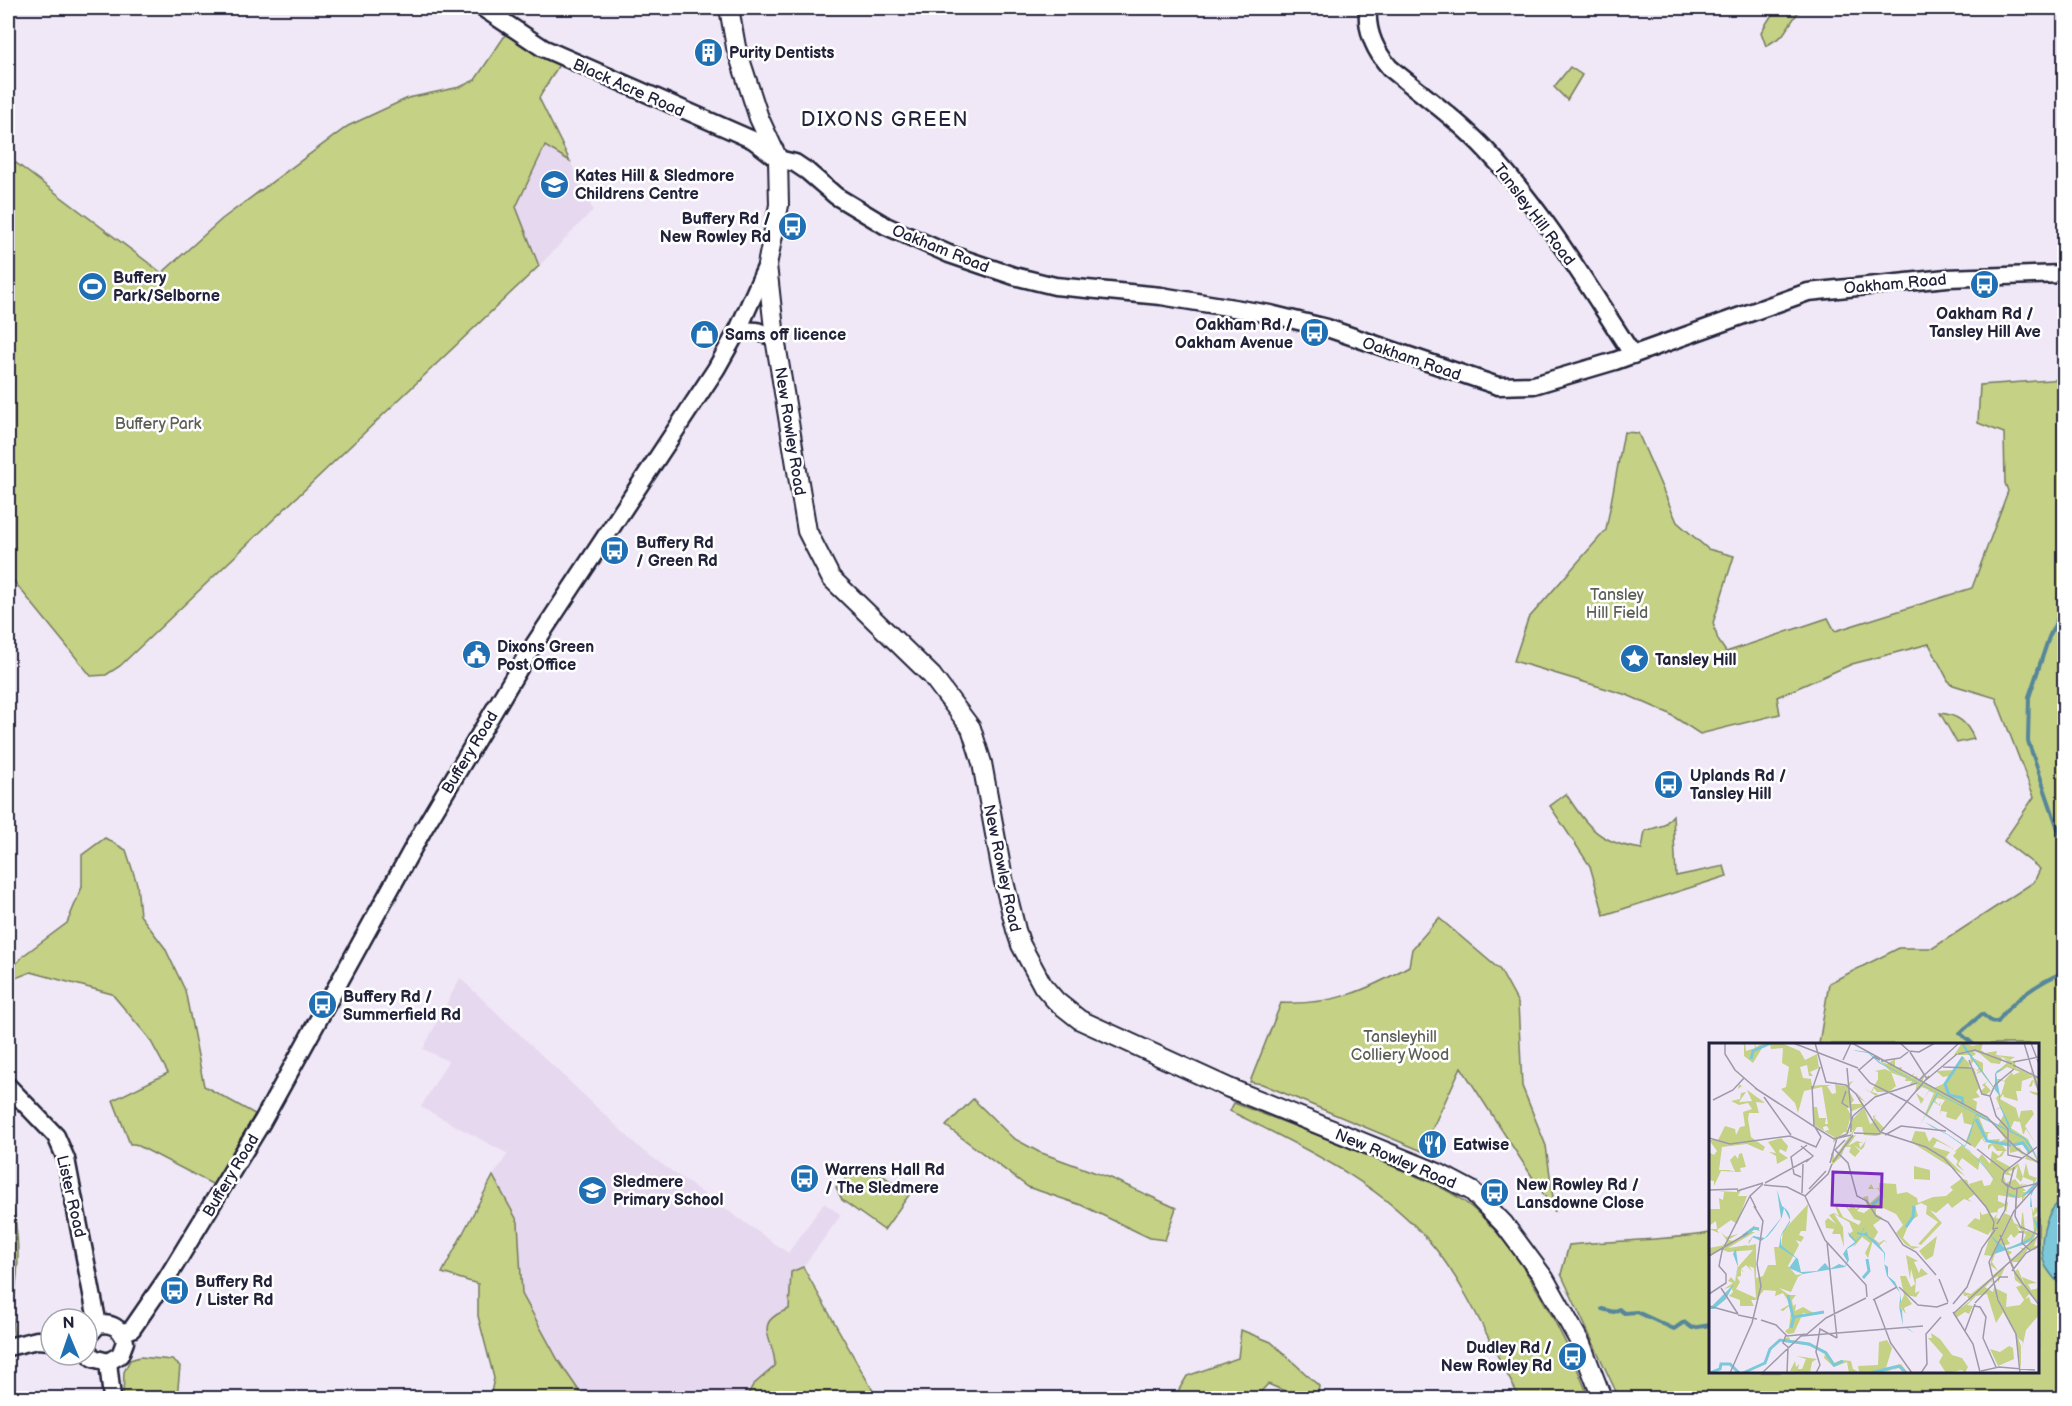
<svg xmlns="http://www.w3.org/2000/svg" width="2072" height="1406" viewBox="0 0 2072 1406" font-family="'Balsamiq Sans',sans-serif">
  <rect width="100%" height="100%" fill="#f0e8f6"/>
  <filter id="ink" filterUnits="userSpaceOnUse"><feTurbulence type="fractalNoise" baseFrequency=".0167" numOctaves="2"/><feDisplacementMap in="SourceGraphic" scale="12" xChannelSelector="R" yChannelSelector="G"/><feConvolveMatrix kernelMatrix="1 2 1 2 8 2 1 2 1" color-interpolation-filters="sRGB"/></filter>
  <g filter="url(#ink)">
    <g fill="#e6d8ef">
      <polygon points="545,145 570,161 593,210 539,266 516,207"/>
      <polygon points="460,978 643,1151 788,1253 824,1203 841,1215 803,1267 791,1272 783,1398 490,1398 494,1378 478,1316 478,1284 442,1273 493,1176 508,1154 421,1107 448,1061 423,1049"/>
    </g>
    <g fill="#c5d185" stroke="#747a60" stroke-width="1.5">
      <polygon points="1776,8 1801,8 1782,36 1766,46 1761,32"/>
      <polygon points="506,34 560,63 539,98 570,161 545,146 516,207 539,266 120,666 106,675 91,676 8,574 8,157 162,273 222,219 348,126 408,98 460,87 475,80"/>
      <polygon points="1570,67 1582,75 1567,100 1554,87"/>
      <path d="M2064 379V1398H1619L1561 1274 1569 1245C1616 1240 1663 1241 1710 1233V1372H2038V1044H1819L1829 983 1899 948H1933L2034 882 2040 869 2004 841 2034 797 1996 698 1950 684 1929 644 1852 664 1777 697 1780 714 1700 734 1668 713 1627 695 1514 661 1528 619 1606 530 1624 432 1638 433 1677 522 1708 549 1734 556 1713 623 1718 640 1726 652 1828 618 1835 631 1972 588 2008 491 2005 483 2004 433 1978 423 1980 385Z"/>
      <path d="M1940 713C1958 715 1967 722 1974 739L1957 743Z"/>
      <path d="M1566 794C1589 829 1600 843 1642 849L1645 831 1664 825 1673 815 1676 876 1724 866 1727 876 1604 915 1590 866 1550 806Z"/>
      <polygon points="105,838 126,850 137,884 140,915 165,948 185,990 204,1086 255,1114 214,1185 135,1144 130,1144 113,1100 168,1073 149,1038 112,994 31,972 8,981 8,973 24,955 67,923 82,887 82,855"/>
      <path d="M1439 918 1500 970 1518 1003 1522 1086 1546 1146 1555 1212 1461 1067 1422 1151 1262 1084 1250 1082 1281 1003C1333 1005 1366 991 1409 966L1412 949Z"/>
      <polygon points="973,1099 1013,1138 1039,1152 1110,1178 1176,1208 1165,1240 1150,1238 1081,1205 1028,1187 946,1126"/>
      <path d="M1234 1103C1287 1123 1340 1144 1392 1166 1415 1176 1441 1185 1462 1200 1517 1239 1566 1336 1589 1398H1520C1492 1349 1470 1292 1434 1247 1382 1183 1302 1147 1230 1111Z"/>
      <polygon points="865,1170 882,1175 909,1195 884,1230 842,1200 836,1187 851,1174"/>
      <polygon points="493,1176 518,1222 522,1294 558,1360 584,1398 490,1398 494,1378 478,1316 478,1284 442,1273"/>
      <path d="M8 1186C16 1215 20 1245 17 1275 15 1300 10 1308 14 1335L8 1339Z"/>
      <path d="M803 1267 877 1398H746L753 1385 775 1366C775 1338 750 1323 789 1309L791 1272Z"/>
      <polygon points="1241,1330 1271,1342 1319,1386 1318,1393 1312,1398 1293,1398 1287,1392 1268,1384 1255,1398 1174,1398 1187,1376 1238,1358"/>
      <polygon points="140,1357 172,1360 180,1366 177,1398 123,1398 124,1372 130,1360"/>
    </g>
    <path fill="#7bc8da" stroke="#57869a" stroke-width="1.5" d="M2064 1199V1289C2057 1282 2051 1275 2046 1267 2037 1247 2044 1209 2064 1199Z"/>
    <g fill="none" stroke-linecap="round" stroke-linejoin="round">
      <g stroke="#57869a" stroke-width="4">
        <polyline points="2064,605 2049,637 2029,697 2028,741 2064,846"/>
        <path d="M1973 1044 1960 1033 1982 1014 1992 1022H1998C2009 1002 2043 980 2064 972"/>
        <polyline points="1602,1309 1614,1312 1619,1309 1624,1313 1637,1312 1674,1329 1684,1322 1692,1328 1710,1325"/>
      </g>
      <defs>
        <g id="tertiary">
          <polyline points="483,8 543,48 753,140 778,159 795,163 807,171 836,196 886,226 949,254 1014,276 1055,286 1161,296 1270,314 1327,328 1498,386 1534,385 1615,361 1808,292 1947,278 2064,274"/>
          <path d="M1368 8C1366 31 1375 51 1390 68 1423 95 1458 120 1487 151 1544 211 1587 285 1633 355"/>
          <polyline points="738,330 757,331 775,338"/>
          <polyline points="8,1086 56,1136 66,1159 98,1325"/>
          <polyline points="122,1333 132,1329 167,1278 262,1122 424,828 524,660 716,369 738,330 767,265"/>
          <path d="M87 1337 98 1325C111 1322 122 1328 125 1342L120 1355 108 1362 93 1358 87 1349"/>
          <polyline points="8,1347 37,1340 51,1341"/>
          <polyline points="108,1362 112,1398"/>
        </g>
        <polyline id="secondary" points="729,8 736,47 759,118 778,159 779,205 767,265 775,338 807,531 831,578 932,676 971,728 982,763 1003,878 1016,930 1021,945 1043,986 1056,1001 1080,1020 1229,1088 1438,1173 1472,1191 1504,1224 1544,1278 1581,1344 1602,1398"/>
      </defs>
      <use href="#tertiary" stroke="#22223b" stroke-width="21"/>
      <use href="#secondary" stroke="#22223b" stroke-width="22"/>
      <use href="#tertiary" stroke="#fff" stroke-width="16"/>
      <use href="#secondary" stroke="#fff" stroke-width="18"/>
    </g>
  </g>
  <defs>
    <symbol id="building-disc" viewBox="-11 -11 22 22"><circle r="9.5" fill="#1f6fb2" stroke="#fff"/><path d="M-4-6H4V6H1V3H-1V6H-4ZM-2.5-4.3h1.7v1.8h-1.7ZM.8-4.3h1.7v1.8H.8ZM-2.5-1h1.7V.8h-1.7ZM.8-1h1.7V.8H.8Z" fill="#fff"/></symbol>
    <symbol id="school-disc" viewBox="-11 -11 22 22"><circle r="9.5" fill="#1f6fb2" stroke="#fff"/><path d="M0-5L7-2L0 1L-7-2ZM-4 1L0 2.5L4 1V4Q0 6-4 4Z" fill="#fff"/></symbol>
    <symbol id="bus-disc" viewBox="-11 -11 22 22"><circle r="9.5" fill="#1f6fb2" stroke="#fff"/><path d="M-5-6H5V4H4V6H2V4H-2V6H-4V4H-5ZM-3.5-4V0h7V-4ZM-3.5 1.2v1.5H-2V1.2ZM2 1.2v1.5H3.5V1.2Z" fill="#fff"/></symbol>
    <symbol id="stadium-disc" viewBox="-11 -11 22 22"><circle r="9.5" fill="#1f6fb2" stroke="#fff"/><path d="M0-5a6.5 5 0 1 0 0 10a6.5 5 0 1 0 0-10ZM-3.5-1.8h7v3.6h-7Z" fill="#fff"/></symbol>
    <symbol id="shop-disc" viewBox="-11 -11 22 22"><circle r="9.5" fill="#1f6fb2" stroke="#fff"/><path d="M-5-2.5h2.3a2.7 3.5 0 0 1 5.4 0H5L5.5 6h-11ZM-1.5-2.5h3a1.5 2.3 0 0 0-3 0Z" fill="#fff"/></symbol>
    <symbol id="civic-disc" viewBox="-11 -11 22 22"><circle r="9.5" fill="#1f6fb2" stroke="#fff"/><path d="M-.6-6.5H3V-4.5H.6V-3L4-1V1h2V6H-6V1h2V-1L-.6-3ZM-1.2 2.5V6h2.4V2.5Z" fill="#fff"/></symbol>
    <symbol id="sight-disc" viewBox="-11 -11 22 22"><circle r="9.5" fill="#1f6fb2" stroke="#fff"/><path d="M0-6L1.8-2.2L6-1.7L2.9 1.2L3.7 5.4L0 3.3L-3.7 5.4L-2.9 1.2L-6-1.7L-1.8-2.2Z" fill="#fff"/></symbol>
    <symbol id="restaurant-disc" viewBox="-11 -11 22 22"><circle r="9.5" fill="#1f6fb2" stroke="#fff"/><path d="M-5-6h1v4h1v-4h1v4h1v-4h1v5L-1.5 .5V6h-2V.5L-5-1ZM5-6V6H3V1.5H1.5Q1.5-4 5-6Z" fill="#fff"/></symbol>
  </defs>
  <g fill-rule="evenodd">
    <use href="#building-disc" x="692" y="36" width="33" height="33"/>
    <use href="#school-disc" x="538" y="168" width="33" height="33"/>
    <use href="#bus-disc" x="776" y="210" width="33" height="33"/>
    <use href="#bus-disc" x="1968" y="268" width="33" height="33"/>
    <use href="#stadium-disc" x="76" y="270" width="33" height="33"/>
    <use href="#bus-disc" x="1298" y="316" width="33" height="33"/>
    <use href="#shop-disc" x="688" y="318" width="33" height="33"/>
    <use href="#bus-disc" x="598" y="534" width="33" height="33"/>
    <use href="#civic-disc" x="460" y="638" width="33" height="33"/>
    <use href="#sight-disc" x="1618" y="642" width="33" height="33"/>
    <use href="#bus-disc" x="1652" y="768" width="33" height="33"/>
    <use href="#bus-disc" x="306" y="988" width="33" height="33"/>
    <use href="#restaurant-disc" x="1416" y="1128" width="33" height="33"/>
    <use href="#bus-disc" x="788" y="1162" width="33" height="33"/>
    <use href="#school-disc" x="576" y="1174" width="33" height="33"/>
    <use href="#bus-disc" x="1478" y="1176" width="33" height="33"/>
    <use href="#bus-disc" x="158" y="1274" width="33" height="33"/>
    <use href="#bus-disc" x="1556" y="1340" width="33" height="33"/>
  </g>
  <g text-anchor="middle" stroke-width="5" stroke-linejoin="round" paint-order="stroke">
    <g font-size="16" font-weight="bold" fill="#22223b" stroke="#fff" text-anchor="start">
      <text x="729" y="58">Purity Dentists</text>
      <text x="575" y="181">Kates Hill &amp; Sledmore<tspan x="575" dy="18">Childrens Centre</tspan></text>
      <text x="771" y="224" text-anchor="end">Buffery Rd /<tspan x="771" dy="18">New Rowley Rd</tspan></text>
      <text x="113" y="283">Buffery<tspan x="113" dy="18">Park/Selborne</tspan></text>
      <text x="1985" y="319" text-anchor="middle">Oakham Rd /<tspan x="1985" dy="18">Tansley Hill Ave</tspan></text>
      <text x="1293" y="330" text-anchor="end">Oakham Rd /<tspan x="1293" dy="18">Oakham Avenue</tspan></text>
      <text x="725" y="340">Sams off licence</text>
      <text x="636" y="548">Buffery Rd<tspan x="636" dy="18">/ Green Rd</tspan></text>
      <text x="497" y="652">Dixons Green<tspan x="497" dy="18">Post Office</tspan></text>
      <text x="1655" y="665">Tansley Hill</text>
      <text x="1690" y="781">Uplands Rd /<tspan x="1690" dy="18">Tansley Hill</tspan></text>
      <text x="343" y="1002">Buffery Rd /<tspan x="343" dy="18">Summerfield Rd</tspan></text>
      <text x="1453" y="1150">Eatwise</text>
      <text x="825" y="1175">Warrens Hall Rd<tspan x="825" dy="18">/ The Sledmere</tspan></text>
      <text x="613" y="1187">Sledmere<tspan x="613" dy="18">Primary School</tspan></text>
      <text x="1516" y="1190">New Rowley Rd /<tspan x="1516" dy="18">Lansdowne Close</tspan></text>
      <text x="195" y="1287">Buffery Rd<tspan x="195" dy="18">/ Lister Rd</tspan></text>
      <text x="1552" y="1353" text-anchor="end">Dudley Rd /<tspan x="1552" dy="18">New Rowley Rd</tspan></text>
    </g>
    <g font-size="16" fill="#22223b" stroke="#fff">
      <text transform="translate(629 87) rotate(24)" y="6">Black Acre Road</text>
      <text transform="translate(1535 214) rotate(53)" y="6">Tansley Hill Road</text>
      <text transform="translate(941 248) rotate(22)" y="6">Oakham Road</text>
      <text transform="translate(1895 283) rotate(-5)" y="6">Oakham Road</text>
      <text transform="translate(1412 358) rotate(19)" y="6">Oakham Road</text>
      <text transform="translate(791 431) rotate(81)" y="6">New Rowley Road</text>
      <text transform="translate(469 752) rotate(-59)" y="6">Buffery Road</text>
      <text transform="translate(1003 868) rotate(78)" y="6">New Rowley Road</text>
      <text transform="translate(1396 1158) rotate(23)" y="6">New Rowley Road</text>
      <text transform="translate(230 1175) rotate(-59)" y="6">Buffery Road</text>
      <text transform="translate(72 1196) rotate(77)" y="6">Lister Road</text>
    </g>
    <g font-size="16" fill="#5b5f55" stroke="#fff">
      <text x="158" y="429">Buffery Park</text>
      <text x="1617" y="600">Tansley<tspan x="1617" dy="18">Hill Field</tspan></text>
      <text x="1400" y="1042">Tansleyhill<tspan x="1400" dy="18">Colliery Wood</tspan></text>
    </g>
    <g font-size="20" letter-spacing="1.5" fill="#22223b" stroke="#fff">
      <text x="885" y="126">DIXONS GREEN</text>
    </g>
  </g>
  <g transform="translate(1709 1043)">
    <rect width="330" height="330" fill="#f0e8f6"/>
    <path d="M31 0H36L37 8 46 5 45 0 47 4 55 0H72L91 8 96 17 108 11 110 25 101 29 104 33H100L98 22 91 24 94 35 102 36 103 43 112 42H123L118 43 123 51 127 50 126 38 128 42 138 43 141 39 145 38 153 44 145 38 142 40 139 46 145 57 142 61H152L149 56 150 54 147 49 157 60 150 55 155 63 143 68V72L142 65H138L142 72 138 87 141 90 142 78 155 64 161 81 165 79 164 73 168 72 165 74 175 85 172 88 169 86 170 91 172 90 174 91 167 93 155 92 153 84H148L137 101 144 93 147 92 139 103 148 98 154 100H150L151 105 156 99 158 93 155 104 152 107 145 102 151 108 146 114 140 109 142 104H136L132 114 123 122 122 110 125 109V115L144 88 142 85V89L141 90 135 89 124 100 125 94 115 88 120 87 118 83 114 84 115 88 105 82 104 64H108L110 75H117L116 81H119L113 44 95 48 89 70 86 60 72 46 77 44 80 24 73 20 74 5 62 6 61 1 55 2 44 20 35 13V2ZM253 0 264 3 274 0 272 7 276 10 288 8 287 12 306 14 301 17 290 13 293 15 291 21 282 20 270 10 264 8 267 11 262 14 274 20V29L286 46V30L299 19 294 15 306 19 307 25 322 31V27L324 32H319L330 34 326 38 328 37 330 53 324 51 321 49 320 48 330 50 324 38 323 43 321 44 320 43 323 37 325 38 324 34 313 38 312 48H307L309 58 295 54 294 51 291 56 307 65 310 76 312 68 323 67 325 71 316 83 327 101 317 86 316 88 315 91H314L311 79 305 78 302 85 319 96 330 120 316 116 318 112 328 118 323 108 317 110 320 107 314 101 305 103 311 105 315 113 309 108 301 110 300 103 293 102 298 108H296L293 113 287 116 303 125 309 120 314 134 317 120 320 132 328 135 324 143V138L314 134 312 139 307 134 309 123 303 130V127L299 129 304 133 294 131 297 140 306 136 311 142 315 140 311 144 314 142 317 141H318L313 144 317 148H313L318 150 313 158V154L307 155 308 164 306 166V155L289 152V158L296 161 297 156 299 160 297 170 296 163 289 166 287 175 292 176 295 170 302 173 288 200 303 174 305 180 312 183 313 171 314 169 316 188 325 189 322 158 324 170 326 164 330 166 328 164 330 162V167L324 174 330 173V182L324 198 298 207 303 209 300 212 303 217 314 207 310 204 316 206 329 192 325 203 330 202 326 207 319 206 310 219H303L306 226 304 227 301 220 297 222 289 240V233L284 236 285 240 283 233 289 228 281 222 283 213 275 212 283 186 279 192 258 183 266 175 271 177V168L273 172 280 170 276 164 285 175 289 169 281 170 266 151 259 156 263 159 255 156 243 165 239 160 227 170 221 167 233 180 212 202 209 201 229 179 217 171 218 163 212 160 206 163 209 173 201 178 194 195 202 203 211 204 207 205 204 206 196 201 187 190 194 182 187 171 172 164 167 166V171L174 175 164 182 169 189 165 196 170 200 175 197 179 200 175 198 170 203 164 197 159 215 156 210 161 200 153 194 145 204 147 199 140 191 144 188 140 179 125 171 134 184 135 204 131 191H123L125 186 117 185 116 178 119 175 127 181 120 172 125 170 130 173 126 163 127 161 134 174 150 182 152 178 145 176 134 159 140 166 142 160 147 166 153 162 148 168 155 170 160 166 154 154 159 153 160 161 171 151 169 146H159L162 141 165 146 170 145V140L187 141 188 151 198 149 208 155 209 160 224 154 237 153 244 147 241 144 252 136 258 137 262 147 260 141 273 137 275 143 281 142 284 136 271 117 269 127 253 115 249 121 255 128 247 122 249 118 244 113 248 108 245 109 254 101 253 102 269 116 273 111 281 121 283 108 290 113 294 108H288L283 102 279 107V102L285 99 277 97V91L274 94 277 102 273 95 266 105 258 100 256 104 258 100 251 96 257 98 263 82 255 80 253 69 247 77 237 74 238 69 232 68 231 73 232 63 236 57 228 55 226 58 230 62 232 58 231 63 225 59 218 72 224 78 209 67V66L216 71 225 50 220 48 212 61 207 50 215 56 220 47 213 44 206 50 208 39 200 43 203 38H196L197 35 183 30 171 18 178 21 186 16V25L193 24 192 28 201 33 206 30 202 35 208 33 209 39 214 31 216 32 213 39 225 45 236 40 239 33 234 34 227 28 247 27 253 13 261 21 260 25H265L271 44 267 49 271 54 263 56 268 59 267 67 289 82 295 71 291 65 286 67 291 64 287 55 290 52 279 38 276 41 282 48 276 52 271 49 276 44 273 42 279 38 272 29 267 31 271 27 267 28 270 25 265 18 262 21 261 12H245ZM298 24 311 29 304 32 303 29 295 38 292 36H288L289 40 292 37 296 39 292 52 288 49 287 31ZM270 74 285 81 296 96 289 100 291 96 278 97 279 90 283 89H276ZM307 182 317 192 312 201 297 205 301 218 289 228 283 219 286 211 296 206 292 203 301 201 298 196 302 191 305 195 311 189ZM176 26 182 29 187 43 180 49H168L165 45 163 49 169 51 167 53 155 45 162 49 169 36V29L166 28ZM30 41 56 60 47 59 50 70H40L39 76 42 94 56 104 54 108 38 101 13 104 10 127H20L26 129 21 117 26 112 29 116 30 111 33 110 37 124 31 125 32 129 12 128 5 143V138L0 137V109L5 112 8 108 0 97H9L16 83 26 86 27 92 31 84 36 83 34 69 43 66 39 60 30 62 22 58 31 56 32 50 37 49 30 59 43 58 38 47 33 43 29 46ZM206 88 216 89 220 99 224 94 245 106 228 98 224 104 241 109 237 114 256 133 202 99ZM72 95 79 103 77 109 71 106 70 109 79 115 68 121 67 113 60 109 67 110 59 99ZM205 123 221 127V137L205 136ZM33 145 29 153H38L28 181 22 177 8 187 10 190 0 186H8L7 178 0 183V166H11L10 155 14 157 15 149 10 148 28 149ZM99 161 97 188H92L90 192 95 194 92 199 87 197 90 202 79 223 87 232 94 231 89 234 82 249 70 245 80 252H87L83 257 84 263 87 261 86 268 94 264 108 272 94 270 85 290 79 291 76 288 80 285 82 269 80 263 74 268 71 267 81 261 74 250 66 253 67 248 55 247 47 257H42L45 263H31V257L20 253 24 249 22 244 15 246 24 240 19 238 22 234 26 239 29 224 44 207 19 209 12 206 0 214V205L16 202 11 200 15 202 18 198 12 189 17 194 29 191 19 197 26 198 51 178 45 183 52 188 44 186 42 189H46L19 205 39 202 40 197H41L43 195 45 194 44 193 49 195H43L38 203 47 201V235L54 233 59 222H67L65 204H72L74 188ZM37 222 43 228 40 223 45 225 47 255 27 246 31 239 28 234 32 233V227L36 230 32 226ZM228 193 224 213 217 217 210 208ZM197 212 209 218 205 219 210 230 212 225 219 231 207 236 206 250 211 248 207 254 197 252 203 261 195 265 197 271 190 263 195 252 191 233H197L202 244 206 241 202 226 201 236ZM309 226 317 245 313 234 328 240 319 241 322 247 330 245V261L320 251 316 256 320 254 322 260 330 263V272L317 287 313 306 314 299 309 295 312 303V326L306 290 294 269 287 280 278 251 267 253 258 262 264 263 260 271 256 269 247 275 245 270 261 258 258 253 262 252 255 253 254 249 259 243 255 249 262 251 282 235 284 241 282 238 276 244 284 249 285 244 294 269 286 245 298 251 297 264 311 262 315 257 307 244 313 242 306 237 305 229ZM222 290 231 296 243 312 253 315 259 324 256 330 253 327 237 330 230 319 234 312 219 295H223ZM80 294 81 297 99 300 115 307 125 320 132 317 142 318 144 326 150 329 149 323 169 322 170 299 178 297 183 305 177 325 184 327 192 321 199 330 190 325 171 330H140L138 319 125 324 115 315 116 311 106 304 71 297ZM300 303 304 305 305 316 289 323 281 306 291 309ZM87 313 108 316 103 319 101 330 81 328 86 318 87 324 90 321 89 326H93L97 316Z" fill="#c5d185" fill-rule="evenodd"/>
    <path d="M254 0 286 46V31L287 30V29L289 27 295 26 296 22 297 21 295 26 287 30 291 53 290 60 300 80 302 88 316 95 323 104 330 118 315 96 267 72 261 93 256 104 271 118 297 149 311 155 330 136 322 153 324 174 329 181 323 196 316 201 285 211 289 202 281 192 297 206 322 195 327 184 324 174 323 164H321L322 149 310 155 301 153 260 107 239 92 223 84 216 79 240 92 256 103 267 71 229 51 211 82 228 50 170 20 159 10 147 8 144 7 159 9 172 20 301 88 290 61V52L254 4ZM68 147 73 163 77 166 80 170 81 174V179L72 193V202L89 216 92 229 108 228 116 220 121 226 130 221 136 223 138 218 134 211 138 205 146 199 140 193 139 189 147 198 152 192 148 191V189L153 190 154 186 156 183 153 191 158 189 159 193 167 198 176 210 175 221 179 224V233L186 239 192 252V259L190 263 193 267 194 283 200 286 205 290 194 283 190 263 192 251 178 233 175 220V210L157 193 153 192 145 202 138 206 140 217 136 224 94 231 80 225 87 215 70 204 72 192 81 177 75 165 73 174 64 187 58 194 52 198 43 194 39 203 27 207 29 222 25 241 17 256 5 266H0L25 241 29 224 24 211 26 207 39 203 44 193 56 195 72 175Z" fill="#7bc8da"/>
    <path fill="none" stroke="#7bc8da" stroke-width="3" d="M254 14 236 41 240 52 253 55 254 61M42 16 44 8 62 0M267 76 278 98 302 102M304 102 314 100 321 110M163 162 173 154V140M197 184 204 174 205 163M34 193 45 185 50 186M154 235 160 228 158 216M79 252 84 274M82 285 85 274 115 269M1 330 11 326 12 321H21L30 330M34 330 56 320 61 306 71 297 100 301 117 310 125 322 134 318M162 330 190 323 197 330"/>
    <path fill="none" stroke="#9e99ab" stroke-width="1.5" d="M16 0V11L26 27 49 47M84 0 149 25M106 0 117 39 137 42 147 51 171 89 217 104 235 115 277 164 285 179 284 186 289 185M143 0 278 74 308 106 330 120M191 0 200 8 210 9 226 0M315 0 330 49M322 0 330 21M201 9 218 36M249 11 266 7 303 21M134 17 142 0M260 17 273 51 281 53M172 18 191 15 199 9M304 19 330 14M304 22 330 35M234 24 262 25M138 25 142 69M149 26 161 40 197 58 262 102M150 27 165 14 171 17M217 37 248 11M209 38 250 0M103 43 105 83M46 45 106 84 112 94M103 47 111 24M137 48 133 60 139 64M281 53 287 73 299 86V112L313 115M281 53 286 42 305 26M55 54 82 92M4 57 24 47 35 35M142 66V89M106 84 125 96 142 92M145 90 170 91 220 33M176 92 192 83 237 88M81 93 107 104 112 94M0 95 21 101 81 93M136 97 126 107 139 120 148 153 158 158 167 173 179 179 194 202 207 209 227 232M92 103 104 113 97 119M268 106 297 129M124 119 144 92M121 120 128 95 138 91 144 73 166 54 208 40M295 129 328 104M92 134 85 131 82 114 98 102M56 140 100 116M297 141 305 146 330 140M55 142 78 144 96 153 119 131 123 121M300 144 305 124M100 146 117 128M308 146 306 173 312 185M0 147 29 146M28 148 54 140M93 150 94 121M96 153 116 197 157 242 158 254M47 165 41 153 54 141M288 181 296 167 299 144 293 138 295 129M312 184 330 192M310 189H314L313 200 322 208M291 192 306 230 330 262M118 199 128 295M0 213 39 190M303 228 317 210 330 203M230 236 239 259M190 244 209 262 228 264 239 260M12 245 29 271M0 251 17 240V231L10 223 13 208 41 153M165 256 182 301M164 257 188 244M266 260 291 234H299M244 261 258 244 273 205 286 187M0 263 29 271M265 263 271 264 277 274 274 295 287 324M244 269 264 301 271 329M245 270 330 192M29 272 48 276M52 277 67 282 78 293 98 291 117 275 157 255M256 288 266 261M77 292 74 300 79 304 78 330M181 299 203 330M272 328 290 324 326 327M21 330 43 280 52 243 48 221 54 178 45 163M53 330 92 293 214 283M107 330 111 322 107 309 111 286 128 295M212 330 218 321 217 291 232 274M311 330 307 291 289 257 280 219 305 168 330 140"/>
    <path fill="#7b2cbf" fill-opacity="0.15" stroke="#7b2cbf" stroke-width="3" d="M124 129 173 131 172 164 123 162Z"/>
    <rect width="330" height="330" fill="none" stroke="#22223b" stroke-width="3"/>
  </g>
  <rect width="2072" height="1406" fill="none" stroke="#fff" stroke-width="30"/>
  <rect x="15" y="15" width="2042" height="1376" fill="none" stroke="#22223b" stroke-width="2" filter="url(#ink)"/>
  <g transform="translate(69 1337) rotate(358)"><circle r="28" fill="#ffffff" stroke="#a7a7b1" stroke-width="1.5"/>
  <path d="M0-4.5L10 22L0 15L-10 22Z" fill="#1f6fb2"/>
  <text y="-9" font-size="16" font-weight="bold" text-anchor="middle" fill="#22223b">N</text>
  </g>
</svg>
